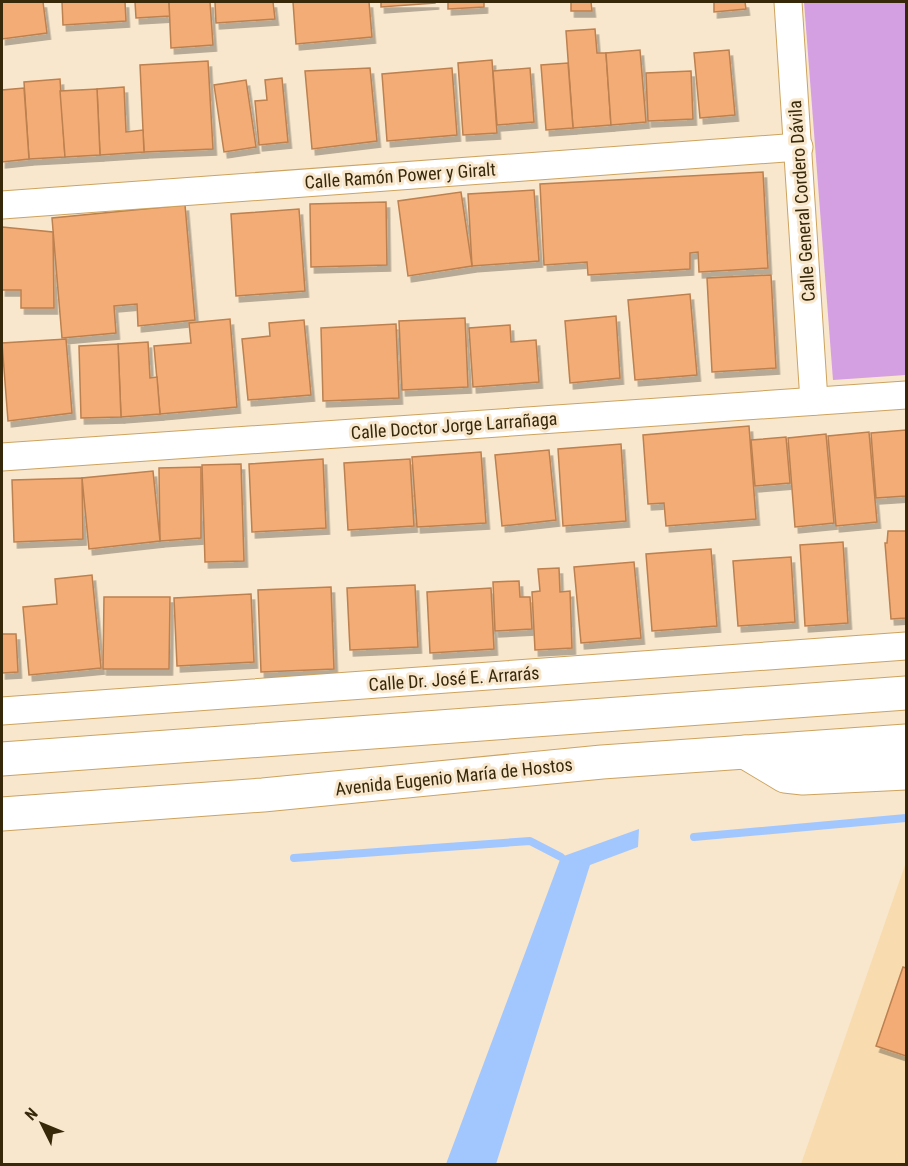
<svg xmlns="http://www.w3.org/2000/svg" width="908" height="1166" viewBox="0 0 908 1166" font-family="'Roboto Condensed',sans-serif">
  <defs>
    <filter id="shadow"><feDropShadow dx="3.5" dy="6" stdDeviation="0" flood-color="#0004"/></filter>
  </defs>
  <rect width="100%" height="100%" fill="#f8e7cc"/>
  <polygon fill="#f8dcb0" points="905,865 906,1164 801,1164"/>
  <polygon fill="#d4a0e2" points="804,2 906,2 906,375 833,380"/>
  <polygon fill="#a2c7fe" points="639,829 638,847 590,865 496,1164 446,1164 561,857"/>
  <g fill="none" stroke-linecap="round" stroke-linejoin="round">
    <g stroke="#a2c7fe" stroke-width="8">
      <polyline points="694,837 906,818"/>
      <polyline points="294,858 530,841 561,857"/>
    </g>
  </g>
  <g fill="#f3ac74" stroke="#bd8050" stroke-width="1.5" filter="url(#shadow)">
    <polygon points="2,2 43,2 47,33 2,39"/>
    <polygon points="62,2 125,2 126,21 63,25"/>
    <polygon points="135,2 169,2 170,16 136,18"/>
    <polygon points="169,2 210,2 213,45 171,48"/>
    <polygon points="215,2 273,2 275,19 216,23"/>
    <polygon points="293,2 369,2 372,37 296,44"/>
    <polygon points="381,2 435,2 435,3 381,7"/>
    <polygon points="448,2 484,2 484,7 448,9"/>
    <polygon points="571,2 591,2 592,11 571,11"/>
    <polygon points="714,2 745,2 746,9 714,12"/>
    <polygon points="595,29 597,53 606,53 611,125 573,128 566,31"/>
    <polygon points="640,50 646,122 611,125 606,53"/>
    <polygon points="729,50 735,115 700,118 694,53"/>
    <polygon points="492,60 497,133 463,135 458,63"/>
    <polygon points="208,61 213,149 144,152 140,65"/>
    <polygon points="568,63 573,128 546,130 541,65"/>
    <polygon points="370,68 377,141 312,149 305,71"/>
    <polygon points="452,68 457,135 387,141 382,74"/>
    <polygon points="530,68 534,122 497,125 493,71"/>
    <polygon points="691,71 693,119 648,121 646,73"/>
    <polygon points="282,78 288,142 259,145 255,101 267,100 265,80"/>
    <polygon points="60,79 65,157 29,159 24,82"/>
    <polygon points="246,80 256,147 224,152 214,85"/>
    <polygon points="124,87 126,132 143,130 144,152 100,155 97,89"/>
    <polygon points="24,88 29,159 2,162 2,90"/>
    <polygon points="97,89 100,155 65,157 60,91"/>
    <polygon points="763,172 768,268 699,272 698,252 690,253 690,269 588,275 587,262 544,265 540,184"/>
    <polygon points="534,190 539,261 472,266 468,194"/>
    <polygon points="461,192 472,266 408,276 398,201"/>
    <polygon points="386,202 387,265 311,267 310,204"/>
    <polygon points="185,205 195,320 138,326 137,304 114,306 116,333 62,338 52,218"/>
    <polygon points="299,209 305,291 236,296 231,214"/>
    <polygon points="2,227 53,232 54,308 21,308 21,290 2,290"/>
    <polygon points="771,275 776,368 712,372 707,278"/>
    <polygon points="690,294 697,375 635,380 628,300"/>
    <polygon points="616,316 620,378 570,383 565,321"/>
    <polygon points="465,318 468,387 402,390 399,321"/>
    <polygon points="230,319 237,407 160,414 154,346 191,343 189,323"/>
    <polygon points="304,320 311,395 248,400 242,339 270,336 269,323"/>
    <polygon points="396,324 399,398 323,401 321,328"/>
    <polygon points="510,325 511,342 536,340 539,382 473,387 469,328"/>
    <polygon points="66,339 72,413 8,421 2,343"/>
    <polygon points="148,342 150,378 157,377 160,414 121,417 118,344"/>
    <polygon points="118,344 121,417 81,418 79,346"/>
    <polygon points="749,426 756,519 666,526 664,503 648,504 643,435"/>
    <polygon points="906,430 906,496 876,498 871,433"/>
    <polygon points="869,432 877,522 836,526 828,436"/>
    <polygon points="826,434 834,523 795,527 788,438"/>
    <polygon points="786,437 790,483 755,486 751,440"/>
    <polygon points="621,444 626,521 563,526 558,449"/>
    <polygon points="549,450 556,520 502,526 495,455"/>
    <polygon points="481,452 486,523 417,527 412,457"/>
    <polygon points="323,459 326,528 252,532 249,464"/>
    <polygon points="410,459 414,526 348,530 344,463"/>
    <polygon points="241,464 244,561 205,562 202,465"/>
    <polygon points="201,467 201,538 160,541 159,468"/>
    <polygon points="153,471 160,541 89,549 82,478"/>
    <polygon points="82,478 83,539 14,542 12,480"/>
    <polygon points="888,531 906,531 906,618 891,619 885,543 887,543"/>
    <polygon points="843,542 848,623 805,626 800,545"/>
    <polygon points="711,549 717,626 652,631 646,554"/>
    <polygon points="791,557 795,622 738,626 733,561"/>
    <polygon points="634,562 641,638 581,643 574,567"/>
    <polygon points="559,568 560,592 570,591 572,648 535,650 532,592 540,591 538,569"/>
    <polygon points="92,575 101,668 29,675 23,607 57,604 55,579"/>
    <polygon points="519,581 520,597 530,597 532,629 495,631 493,582"/>
    <polygon points="415,585 418,647 350,650 347,588"/>
    <polygon points="331,587 334,669 261,672 258,590"/>
    <polygon points="491,588 494,649 430,653 427,592"/>
    <polygon points="251,594 254,662 177,666 174,598"/>
    <polygon points="104,597 170,597 169,669 103,669"/>
    <polygon points="2,634 16,634 18,672 2,673"/>
    <polygon points="903,967 906,968 906,1056 876,1046"/>
  </g>
  <g fill="none" stroke-linecap="round" stroke-linejoin="round">
    <defs>
      <g id="street">
        <polyline points="788,2 814,401"/>
        <polyline points="2,205 799,147"/>
        <polyline points="2,457 906,395"/>
        <polyline points="2,711 906,646"/>
      </g>
      <g id="highway">
        <polyline points="745,752 785,776 803,778 906,773"/>
        <polyline points="2,759 906,693"/>
        <polyline points="2,814 263,795 602,762 906,741"/>
      </g>
    </defs>
    <use href="#street" stroke="#cca35f" stroke-width="29"/>
    <use href="#highway" stroke="#cca35f" stroke-width="35"/>
    <use href="#street" stroke="#fff" stroke-width="27"/>
    <use href="#highway" stroke="#fff" stroke-width="33"/>
  </g>
  <g text-anchor="middle" stroke-width="6" stroke-linejoin="round" paint-order="stroke">
    <g font-size="18" fill="#38280a" stroke="#f8e7cc">
      <text transform="translate(400 176) rotate(-4)" y="6">Calle Ramón Power y Giralt</text>
      <text transform="translate(802 201) rotate(-94)" y="6">Calle General Cordero Dávila</text>
      <text transform="translate(454 426) rotate(-4)" y="6">Calle Doctor Jorge Larrañaga</text>
      <text transform="translate(454 679) rotate(-4)" y="6">Calle Dr. José E. Arrarás</text>
      <text transform="translate(454 777) rotate(-6)" y="6">Avenida Eugenio María de Hostos</text>
    </g>
  </g>
  <rect width="908" height="1166" fill="none" stroke="#38280a" stroke-width="6"/>
  <g transform="translate(42 1124) rotate(313)" stroke="#f8e7cc" stroke-width="4.5" paint-order="stroke">
  <path d="M0-4.5L10 22L0 15L-10 22Z" fill="#38280a"/>
  <text y="-9" font-size="16" font-weight="bold" text-anchor="middle" fill="#38280a">N</text>
  </g>
</svg>
